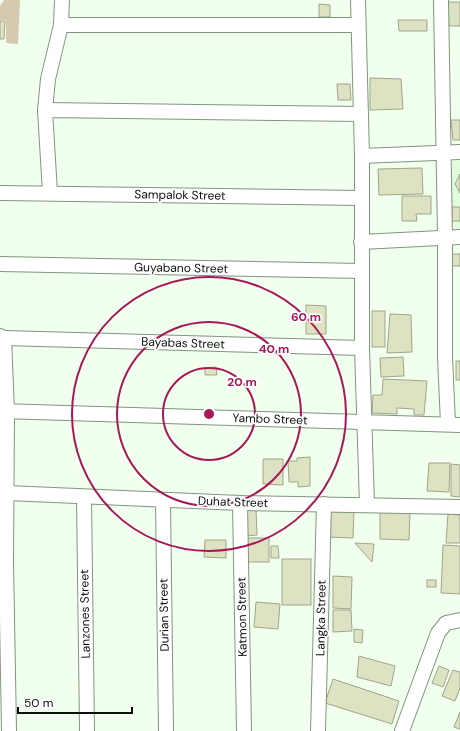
<svg xmlns="http://www.w3.org/2000/svg" width="460" height="731" viewBox="0 0 460 731" font-family="'DM Sans',sans-serif">
  <rect width="100%" height="100%" fill="#f1ffef"/>
  <polygon fill="#dffcdc" points="460,160 460,230 458,230 451,221 450,169 453,162"/>
  <polygon fill="#d5c9af" points="4,0 20,0 18,44 6,43 6,20 0,20 0,6"/>
  <g fill="#dde2c3" stroke="#a0a587">
    <polygon points="448,2 460,2 460,26 449,26"/>
    <polygon points="319,4 330,5 330,17 319,17"/>
    <polygon points="398,20 427,20 427,31 399,31"/>
    <polygon points="0,21 5,21 4,39 0,39"/>
    <polygon points="370,78 401,79 403,109 370,110"/>
    <polygon points="337,84 350,84 351,100 338,100"/>
    <polygon points="451,120 460,120 460,140 453,140"/>
    <polygon points="422,168 423,194 379,195 378,169"/>
    <polygon points="460,174 460,193 455,184"/>
    <polygon points="402,196 431,196 431,214 416,214 417,221 402,221"/>
    <rect x="452" y="207" width="8" height="14"/>
    <polygon points="451,254 460,254 460,266 452,266"/>
    <polygon points="306,305 326,306 326,334 306,334"/>
    <rect x="372" y="311" width="13" height="36"/>
    <polygon points="390,314 411,315 412,352 387,353"/>
    <polygon points="403,357 404,376 381,377 380,358"/>
    <rect x="456" y="361" width="4" height="19"/>
    <polygon points="216,367 217,375 205,375 205,368"/>
    <polygon points="383,379 427,381 424,415 414,415 414,409 397,408 397,414 372,413 373,395 382,395"/>
    <polygon points="310,457 310,486 298,487 298,482 289,482 288,461 297,461 297,458"/>
    <polygon points="263,459 283,459 283,485 263,484"/>
    <polygon points="429,463 450,463 449,492 427,491"/>
    <polygon points="451,464 460,465 460,497 451,496"/>
    <polygon points="256,508 257,535 245,536 244,509"/>
    <polygon points="327,509 354,510 353,538 327,537"/>
    <polygon points="380,512 410,513 409,540 380,539"/>
    <polygon points="448,514 460,515 460,543 446,543"/>
    <rect x="246" y="538" width="23" height="24"/>
    <polygon points="205,540 226,540 226,558 204,557"/>
    <polygon points="355,543 374,544 372,562"/>
    <polygon points="443,545 460,546 460,594 441,593"/>
    <polygon points="271,546 278,546 279,558 271,558"/>
    <rect x="282" y="559" width="29" height="46"/>
    <polygon points="333,576 352,577 351,609 333,608"/>
    <rect x="427" y="580" width="9" height="7"/>
    <polygon points="256,602 280,604 278,629 254,627"/>
    <polygon points="333,610 351,610 352,631 333,632"/>
    <polygon points="354,629 363,630 362,643 354,642"/>
    <polygon points="359,656 395,666 391,686 357,677"/>
    <polygon points="439,666 449,670 443,687 432,683"/>
    <polygon points="453,670 460,672 460,688 455,701 442,696"/>
    <polygon points="333,679 399,701 392,724 325,703"/>
    <polygon points="460,712 460,729 454,727"/>
  </g>
  <g fill="none" stroke-linecap="round" stroke-linejoin="round">
    <defs>
      <g id="street">
        <polyline points="358,0 362,156 362,348 367,505"/>
        <polyline points="441,0 445,237 445,357 448,424"/>
        <polyline points="61,25 62,0"/>
        <polyline points="45,110 48,79 61,25 358,25"/>
        <polyline points="362,156 460,152"/>
        <polyline points="0,193 361,198"/>
        <polyline points="50,193 45,110 361,114"/>
        <polyline points="361,242 460,237"/>
        <polyline points="0,264 362,271"/>
        <polyline points="0,336 4,338 7,411 6,562 9,730"/>
        <polyline points="4,338 362,348"/>
        <polyline points="0,411 460,425"/>
        <polyline points="7,493 240,503 460,507"/>
        <polyline points="84,497 87,731"/>
        <polyline points="163,500 166,731"/>
        <polyline points="240,503 244,731"/>
        <polyline points="318,731 324,504"/>
        <polyline points="402,731 438,633 446,623 460,620"/>
      </g>
    </defs>
    <use href="#street" stroke="#80957e" stroke-width="16"/>
    <use href="#street" stroke="#fff" stroke-width="14"/>
  </g>
  <g fill="none" stroke="#a71857" stroke-width="2">
    <circle cx="209" cy="414" r="46"/>
    <circle cx="209" cy="414" r="92"/>
    <circle cx="209" cy="414" r="137"/>
  </g>
  <g text-anchor="middle" stroke-width="3.5" stroke-linejoin="round" paint-order="stroke">
    <g font-size="12" fill="#091109" stroke="#fff">
      <text transform="translate(180 195) rotate(1)" y="4">Sampalok Street</text>
      <text transform="translate(181 268) rotate(1)" y="4">Guyabano Street</text>
      <text transform="translate(183 343) rotate(2)" y="4">Bayabas Street</text>
      <text transform="translate(270 419) rotate(2)" y="4">Yambo Street</text>
      <text transform="translate(233 502) rotate(2)" y="4">Duhat Street</text>
      <text transform="translate(85 614) rotate(-91)" y="4">Lanzones Street</text>
      <text transform="translate(164 615) rotate(-91)" y="4">Durian Street</text>
      <text transform="translate(242 617) rotate(-91)" y="4">Katmon Street</text>
      <text transform="translate(321 618) rotate(-89)" y="4">Langka Street</text>
    </g>
  </g>
  <circle cx="209" cy="414" r="6" fill="#a71857" stroke="#fff" stroke-width="2"/>
  <g font-size="12" text-anchor="middle" font-weight="bold" fill="#a71857" stroke="#fff" stroke-width="3.5" stroke-linejoin="round" paint-order="stroke">
    <text x="306" y="321">60 m</text>
    <text x="274" y="353">40 m</text>
    <text x="242" y="386">20 m</text>
  </g>
  <path d="M18 707v6h114v-6" fill="none" stroke="#091109" stroke-width="2"/>
  <text x="24" y="707" font-size="12" fill="#091109" stroke="#ffffff" stroke-width="3" paint-order="stroke">50 m</text>
</svg>
